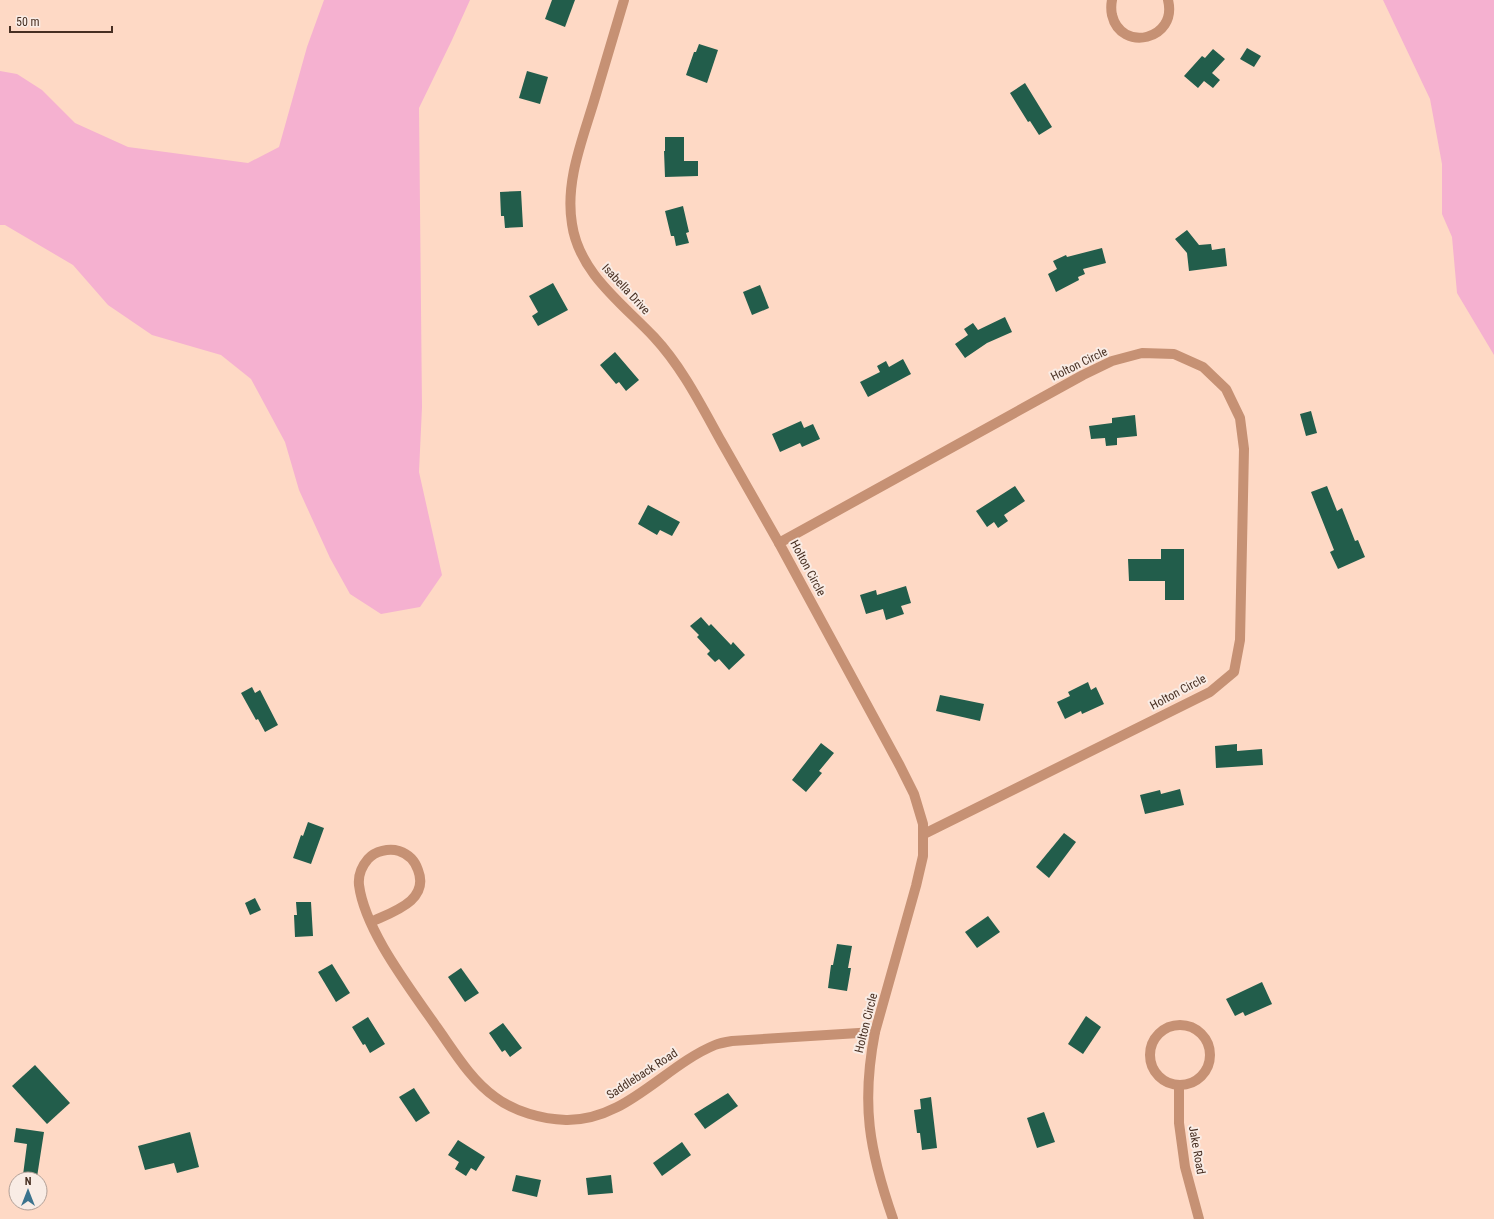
<svg xmlns="http://www.w3.org/2000/svg" width="1494" height="1219" viewBox="0 0 1494 1219" font-family="'Roboto Condensed',sans-serif">
  <rect width="100%" height="100%" fill="#fed9c5"/>
  <g fill="#f5b1d0">
    <polygon points="324,0 470,0 452,40 419,108 422,407 419,472 442,575 420,607 381,614 350,594 330,558 299,490 285,442 251,379 221,355 152,335 108,305 73,265 5,225 0,225 0,71 17,74 42,90 75,123 128,147 248,163 279,147 307,47"/>
    <polygon points="1383,0 1494,0 1494,355 1457,293 1452,237 1442,214 1442,164 1430,99"/>
  </g>
  <g fill="#225d4b">
    <polygon points="552,0 575,0 565,27 545,19"/>
    <polygon points="699,44 718,50 707,83 686,75 694,52 696,52"/>
    <polygon points="1247,48 1261,56 1254,67 1240,59"/>
    <polygon points="1213,49 1225,59 1212,73 1220,80 1213,88 1204,81 1198,88 1184,76 1202,56 1205,58"/>
    <polygon points="527,71 548,77 540,104 519,98"/>
    <polygon points="1025,83 1052,127 1039,135 1030,121 1028,122 1010,93"/>
    <polygon points="665,137 684,137 684,161 698,161 698,176 665,177 664,151 665,151"/>
    <polygon points="521,191 523,227 505,228 504,216 501,216 500,192"/>
    <polygon points="683,206 689,232 686,233 689,243 676,246 674,236 671,236 665,211"/>
    <polygon points="1187,230 1199,245 1211,244 1212,250 1225,248 1227,266 1189,271 1187,253 1175,239"/>
    <polygon points="1102,248 1106,263 1083,269 1085,274 1078,277 1079,280 1056,292 1048,274 1057,269 1053,261 1066,255 1067,257"/>
    <polygon points="553,283 568,310 538,326 532,316 538,312 529,296"/>
    <polygon points="760,285 769,308 752,315 743,292"/>
    <polygon points="1005,317 1012,332 987,343 965,358 955,344 968,335 964,329 973,323 978,330"/>
    <polygon points="615,352 639,380 626,391 619,382 616,384 600,365"/>
    <polygon points="903,359 911,374 868,397 860,382 880,372 877,366 886,361 889,367"/>
    <polygon points="1311,411 1317,433 1306,436 1300,414"/>
    <polygon points="1135,415 1137,436 1117,438 1117,445 1106,446 1105,438 1091,439 1089,426 1112,423 1112,418"/>
    <polygon points="801,421 804,428 813,424 820,439 802,447 800,443 780,452 772,434"/>
    <polygon points="1015,486 1025,501 1004,515 1008,521 998,528 994,522 987,527 976,511"/>
    <polygon points="1327,486 1337,511 1342,508 1355,541 1358,540 1365,557 1338,569 1330,552 1334,550 1311,492"/>
    <polygon points="648,505 680,522 672,536 660,530 657,535 638,524"/>
    <polygon points="1161,549 1184,549 1184,600 1165,600 1165,581 1129,581 1128,559 1161,559"/>
    <polygon points="906,586 911,603 901,606 904,614 886,620 883,609 866,614 860,595 876,590 877,595"/>
    <polygon points="701,617 709,626 711,624 731,645 733,642 745,655 729,670 719,659 715,662 707,654 710,651 697,637 699,635 690,626"/>
    <polygon points="1088,682 1091,690 1096,687 1104,704 1082,714 1081,711 1065,719 1057,702 1070,696 1068,692"/>
    <polygon points="252,687 255,693 260,690 278,725 265,732 258,719 256,720 241,693"/>
    <polygon points="940,695 984,704 980,721 936,711"/>
    <polygon points="821,743 834,753 819,771 822,773 806,792 792,780"/>
    <polygon points="1237,744 1237,751 1262,749 1263,765 1216,768 1215,746"/>
    <polygon points="1180,789 1184,805 1145,814 1140,795 1160,790 1161,794"/>
    <polygon points="308,822 324,828 311,864 293,858 301,835 303,836"/>
    <polygon points="1064,833 1076,842 1049,878 1036,867"/>
    <polygon points="255,898 261,910 250,915 245,903"/>
    <polygon points="296,902 311,902 313,936 295,937 294,915 297,915"/>
    <polygon points="988,916 1000,932 977,948 965,932"/>
    <polygon points="837,944 852,946 848,968 851,968 847,991 828,988 831,965 833,965"/>
    <polygon points="332,964 350,993 336,1002 318,972"/>
    <polygon points="461,968 479,993 465,1002 448,977"/>
    <polygon points="1262,982 1272,1004 1245,1016 1243,1012 1235,1016 1226,999"/>
    <polygon points="1086,1016 1101,1027 1083,1054 1068,1044"/>
    <polygon points="368,1017 385,1044 370,1053 365,1044 363,1045 352,1027"/>
    <polygon points="503,1023 522,1048 510,1057 505,1050 502,1052 489,1033"/>
    <polygon points="35,1065 70,1103 47,1124 12,1086"/>
    <polygon points="414,1088 430,1113 416,1122 399,1097"/>
    <polygon points="728,1093 738,1106 705,1129 694,1114"/>
    <polygon points="931,1097 937,1148 922,1150 920,1133 917,1133 914,1110 921,1109 920,1099"/>
    <polygon points="1044,1112 1055,1142 1037,1148 1027,1118"/>
    <polygon points="16,1128 44,1132 37,1177 23,1175 27,1144 14,1142"/>
    <polygon points="190,1132 199,1167 177,1173 174,1163 145,1170 138,1146"/>
    <polygon points="458,1140 485,1157 476,1171 471,1168 466,1176 455,1169 459,1162 448,1155"/>
    <polygon points="682,1142 691,1155 662,1176 653,1163"/>
    <polygon points="516,1175 541,1180 537,1197 512,1191"/>
    <polygon points="611,1175 613,1193 588,1195 586,1178"/>
  </g>
  <g fill="none" stroke-linecap="round" stroke-linejoin="round">
    <g stroke="#c69174" stroke-width="10">
      <path d="M624 0C614 34 604 67 594 101 582 141 565 182 572 224 579 273 623 304 654 337 682 367 701 405 721 441 740 475 760 509 779 543"/>
      <path d="M1112 0C1111 5 1111 10 1112 15 1121 53 1178 40 1168 0"/>
      <path d="M371 922C392 912 430 901 418 870 415 861 408 854 399 851 389 848 375 851 368 859 362 866 358 875 359 885 365 931 410 988 436 1026 454 1051 470 1079 495 1097 515 1112 542 1119 566 1120 626 1121 664 1066 715 1045 720 1043 726 1042 732 1041L875 1032"/>
      <circle cx="1180" cy="1055" r="30"/>
      <polyline points="1179,1085 1179,1123 1185,1167 1199,1219"/>
      <path d="M893 1219C869 1150 861 1104 875 1032L916 886 923 856V824L914 794 900 766 779 543 1083 375 1112 361 1142 353 1174 354 1203 367 1226 389 1240 418 1244 449 1240 640 1234 672 1210 692 924 834"/>
    </g>
  </g>
  <g text-anchor="middle" stroke-width="4" stroke-linejoin="round" paint-order="stroke">
    <g font-size="12" fill="#472f22" stroke="#f9ece5">
      <text transform="translate(626 289) rotate(47)" y="4">Isabella Drive</text>
      <text transform="translate(1079 364) rotate(-26)" y="4">Holton Circle</text>
      <text transform="translate(808 568) rotate(62)" y="4">Holton Circle</text>
      <text transform="translate(1178 692) rotate(-28)" y="4">Holton Circle</text>
      <text transform="translate(866 1023) rotate(-76)" y="4">Holton Circle</text>
      <text transform="translate(642 1074) rotate(-33)" y="4">Saddleback Road</text>
      <text transform="translate(1197 1150) rotate(80)" y="4">Jake Road</text>
    </g>
  </g>
  <g transform="translate(28 1191)"><circle r="19" fill="#f9ece5" stroke="#b2a097"/>
  <path d="M0-3L7 15L0 10L-7 15Z" fill="#3b738d"/>
  <text y="-6" font-size="11" font-weight="bold" text-anchor="middle" fill="#472f22">N</text>
  </g>
  <path d="M10 26v6h102v-6" fill="none" stroke="#472f22" stroke-width="2"/>
  <text x="16" y="26" font-size="12" fill="#472f22" stroke="#f9ece5" stroke-width="3" paint-order="stroke">50 m</text>
</svg>
